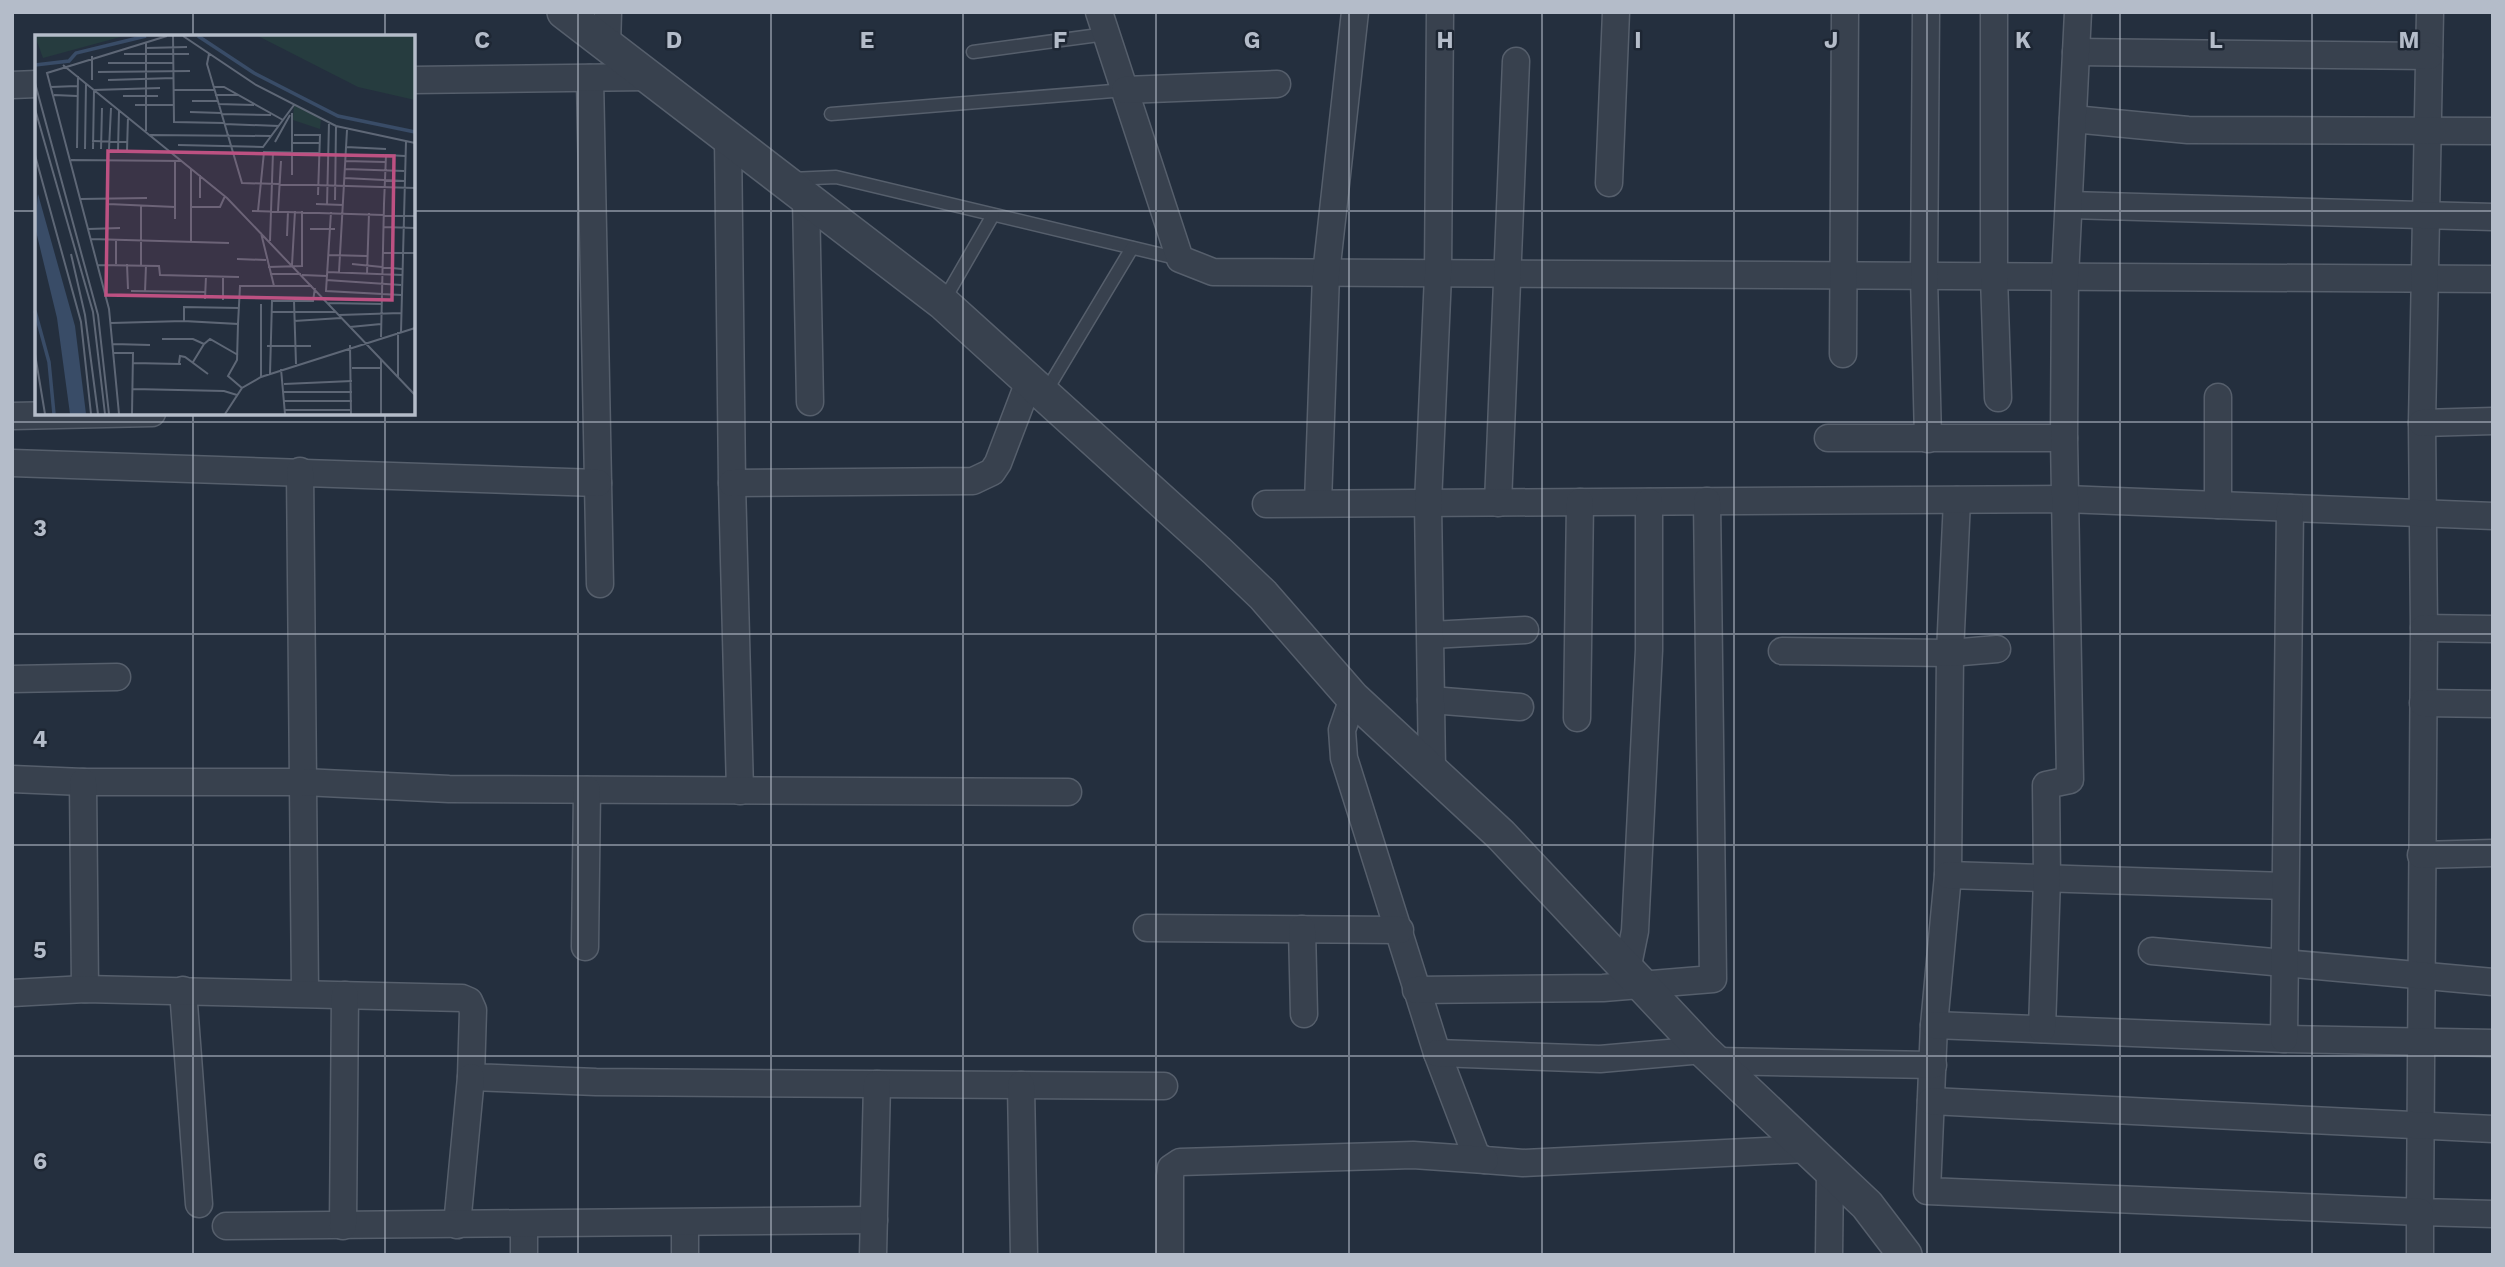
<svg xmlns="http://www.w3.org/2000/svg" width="2505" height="1267" viewBox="0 0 2505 1267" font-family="'Work Sans',sans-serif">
  <rect width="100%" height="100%" fill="#242f3e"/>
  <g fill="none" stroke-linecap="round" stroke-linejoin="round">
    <defs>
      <g id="service">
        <polyline points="973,52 1106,34"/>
        <polyline points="831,114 1125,90"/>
        <polyline points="791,179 836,177 1180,259"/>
        <polyline points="943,302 993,215"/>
        <polyline points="1045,393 1132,248"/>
      </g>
      <g id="minor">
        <polyline points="1099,12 1180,259 1213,272 2493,279"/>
        <polyline points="1926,12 1924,277 1928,439"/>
        <polyline points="1994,12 1994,277 1998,398"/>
        <polyline points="2430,12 2422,423 2424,628 2420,1212 2493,1214"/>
        <polyline points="607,46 608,12"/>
        <polyline points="2076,52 2429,56"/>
        <polyline points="590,78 600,584"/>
        <polyline points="413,80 647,77"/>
        <polyline points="12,85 37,84"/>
        <polyline points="1125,90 1277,84"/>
        <polyline points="2073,119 2188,130 2493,131"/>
        <polyline points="728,139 732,483 740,791"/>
        <polyline points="1609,183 1616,12"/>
        <polyline points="806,198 810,402"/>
        <polyline points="2069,205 2493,217"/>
        <polyline points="1843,354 1845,12"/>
        <polyline points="12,416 152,413"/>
        <polyline points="2422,423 2493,421"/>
        <polyline points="1828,438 2064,438"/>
        <polyline points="12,463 598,483"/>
        <polyline points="300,471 305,992"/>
        <polyline points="732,483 973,481 992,472 998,463 1030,379"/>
        <polyline points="1957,500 1950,653 1948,875 1934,1025 1927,1191 2420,1212 2420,1255"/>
        <polyline points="1318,503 1326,274 1355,12"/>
        <polyline points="1498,503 1516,61"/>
        <polyline points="1266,504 2065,499 2493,516"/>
        <polyline points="2218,505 2218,397"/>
        <polyline points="2424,628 2493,629"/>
        <polyline points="1431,635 1525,630"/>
        <polyline points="1782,651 1950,653 1997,649"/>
        <polyline points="12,679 117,677"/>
        <polyline points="1353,698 1342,730 1344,758 1437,1053 1476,1155 1485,1160 1523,1163 1806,1149"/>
        <polyline points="1431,700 1520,707"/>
        <polyline points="2423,703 2493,704"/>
        <polyline points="1577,718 1580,502"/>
        <polyline points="1432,769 1428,503 1438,275 1440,12"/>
        <polyline points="12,779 83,782 303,782 449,789 1068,792"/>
        <polyline points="83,782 85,989"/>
        <polyline points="2421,855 2493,853"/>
        <polyline points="1948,875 2285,886"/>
        <polyline points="1147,928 1400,930"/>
        <polyline points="1302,929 1304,1014"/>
        <polyline points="585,947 587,790"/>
        <polyline points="2152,951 2493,982"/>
        <polyline points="1627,970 1635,931 1649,650 1649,502"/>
        <polyline points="183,990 199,1204"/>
        <polyline points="1416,990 1603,988 1713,979 1707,501"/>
        <polyline points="12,993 85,989 462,998 469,1001 473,1010 471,1077 596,1082 1164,1086"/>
        <polyline points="1934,1025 2284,1039 2493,1043"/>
        <polyline points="2042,1029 2047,878 2046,785 2070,780 2064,438 2065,277 2078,12"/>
        <polyline points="2284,1039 2290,508"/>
        <polyline points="1437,1053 1600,1059 1703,1050"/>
        <polyline points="1717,1061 1933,1065"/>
        <polyline points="1021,1085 1024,1255"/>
        <polyline points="1931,1101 2493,1129"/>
        <polyline points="685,1223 685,1255"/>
        <polyline points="457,1225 471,1077"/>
        <polyline points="524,1225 524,1255"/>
        <polyline points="226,1226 874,1220"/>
        <polyline points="343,1226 345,995"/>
        <polyline points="873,1255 877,1084"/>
        <polyline points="1170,1255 1170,1176 1171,1168 1180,1162 1413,1155 1485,1160"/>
        <polyline points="1829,1255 1830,1171"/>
      </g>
      <polyline id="tertiary" points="564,12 943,303 1217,551 1263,595 1353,698 1501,835 1703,1050 1867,1205 1905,1255"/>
    </defs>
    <use href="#service" stroke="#565f6c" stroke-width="15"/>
    <use href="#minor" stroke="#565f6c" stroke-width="29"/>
    <use href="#tertiary" stroke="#565f6c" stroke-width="36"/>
    <use href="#service" stroke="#38414e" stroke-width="12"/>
    <use href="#minor" stroke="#38414e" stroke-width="26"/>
    <use href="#tertiary" stroke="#38414e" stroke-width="33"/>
  </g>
  <path fill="none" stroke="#b4bcc9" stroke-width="2" stroke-opacity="0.55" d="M193 12V37M385 12V37M578 12V1255M771 12V1255M963 12V1255M1156 12V1255M1349 12V1255M1542 12V1255M1734 12V1255M1927 12V1255M2120 12V1255M2312 12V1255M12 211H37M413 211H2493M193 413V1255M385 413V1255M12 422H2493M12 634H2493M12 845H2493M12 1056H2493"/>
  <g transform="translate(35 35)">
    <rect width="380" height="380" fill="#242f3e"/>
    <path d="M0 1H89L8 23ZM223 1H380V65L323 52ZM259 70 286 84 285 94 258 85Z" fill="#263c3f"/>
    <path d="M3 159 40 291 51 379H35L22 283 0 192Z" fill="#394c67"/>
    <path fill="none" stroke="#394c67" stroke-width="3.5" d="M163 1 219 38 303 81 380 97M0 30 34 26 41 18 111 1M0 276 14 327 19 379"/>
    <path fill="none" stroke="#5e6776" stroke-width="2" d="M138 1 139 87 189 88M148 1 221 50 301 91 380 108M111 8V96M111 13 152 12M89 19H154M174 19 172 29 207 148 380 153M73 28H138M28 30 192 163 380 360M63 37 155 36M57 45V21M73 45 139 43M0 48 63 280 74 379M16 52 42 51M178 52H189L248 85M139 55H179M19 60 42 61M180 60H202M88 61H123M157 66H182M183 69 219 70M100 70H139M0 74 58 277 70 379M155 77 186 78M186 79 236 80M189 89 244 91M115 100 236 101M259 100H285L283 160M57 106 92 107M240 107 255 80M258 108H285M143 110 228 112 259 70M311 112 351 114M42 113 43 41M50 114 51 48M58 114 59 55 125 53M66 114 67 73M74 114 76 73M83 115 84 76M92 115 93 82M0 120 46 287 56 379M36 125 147 126M140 126V184M310 126 350 127M156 134V208M310 134 369 136M165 140V163M257 140V78M309 143 369 146M45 164 112 163M300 165 301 91M73 169 140 172M281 169 308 170M292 170 294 87M156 172H185L190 161M217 176 380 181M223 176 229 117 284 118M243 176 246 126M296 177 291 256 347 259 346 302M349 192 380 193M53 194 85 193M275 194H300M226 198 239 251H277M252 201 253 176M56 204 194 208M235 206 238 117M348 218H380M36 219 50 280 63 379M294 220 332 221M202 224 231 225M71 229 73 166M81 229V205M92 229 93 254M317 229 367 234M63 230 124 231 125 240 204 242M106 230V170M257 230 260 176M233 232 267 231V176M292 237 367 240M304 237 312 95M235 239H266M332 239 334 178M267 240 292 241M188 242V265M291 245 366 250M96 256 171 257M110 257 111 230M366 260 347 259 349 169 351 120 370 121M170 264 171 241M259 266 261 329M292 268 347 269M226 269V342M204 273 149 272V286L203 289 202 325 193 341 207 353M236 277H300M304 280 366 278M259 286 306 283M76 288 149 286M203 289 205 251H240M315 292 346 289M363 297V342M366 297 371 106M127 304H158L169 309 175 304 203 320M78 309 115 310M315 310 316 379M232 311H276M79 318H98L97 379M0 319 10 379M158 327 169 309M98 328 146 329M144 328 145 321 150 322 173 339M317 333H346M246 334 250 379M235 339 237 266H278L280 253M249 349 317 346M98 354 189 356 202 360M249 357H317M249 366H317M250 375H316M84 379 74 274 12 38 132 1M190 379 207 353 226 342 380 293M346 379V324"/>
    <path fill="#bd5182" fill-opacity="0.15" stroke="#bd5182" stroke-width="3.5" d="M73 116 359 121 357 265 71 260Z"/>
    <rect width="380" height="380" fill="none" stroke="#b4bcc9" stroke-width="3.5"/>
  </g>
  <g font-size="23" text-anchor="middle" font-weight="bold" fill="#b4bcc9" stroke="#1d2633" stroke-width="5" stroke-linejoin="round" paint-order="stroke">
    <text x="482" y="48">C</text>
    <text x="674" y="48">D</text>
    <text x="867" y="48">E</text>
    <text x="1060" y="48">F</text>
    <text x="1252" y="48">G</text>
    <text x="1445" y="48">H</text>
    <text x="1638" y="48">I</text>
    <text x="1831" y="48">J</text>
    <text x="2023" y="48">K</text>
    <text x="2216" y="48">L</text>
    <text x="2409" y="48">M</text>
    <text x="40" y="536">3</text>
    <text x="40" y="747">4</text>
    <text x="40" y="958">5</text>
    <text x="40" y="1169">6</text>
  </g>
  <rect width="2505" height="1267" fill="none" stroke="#b4bcc9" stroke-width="28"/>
</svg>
